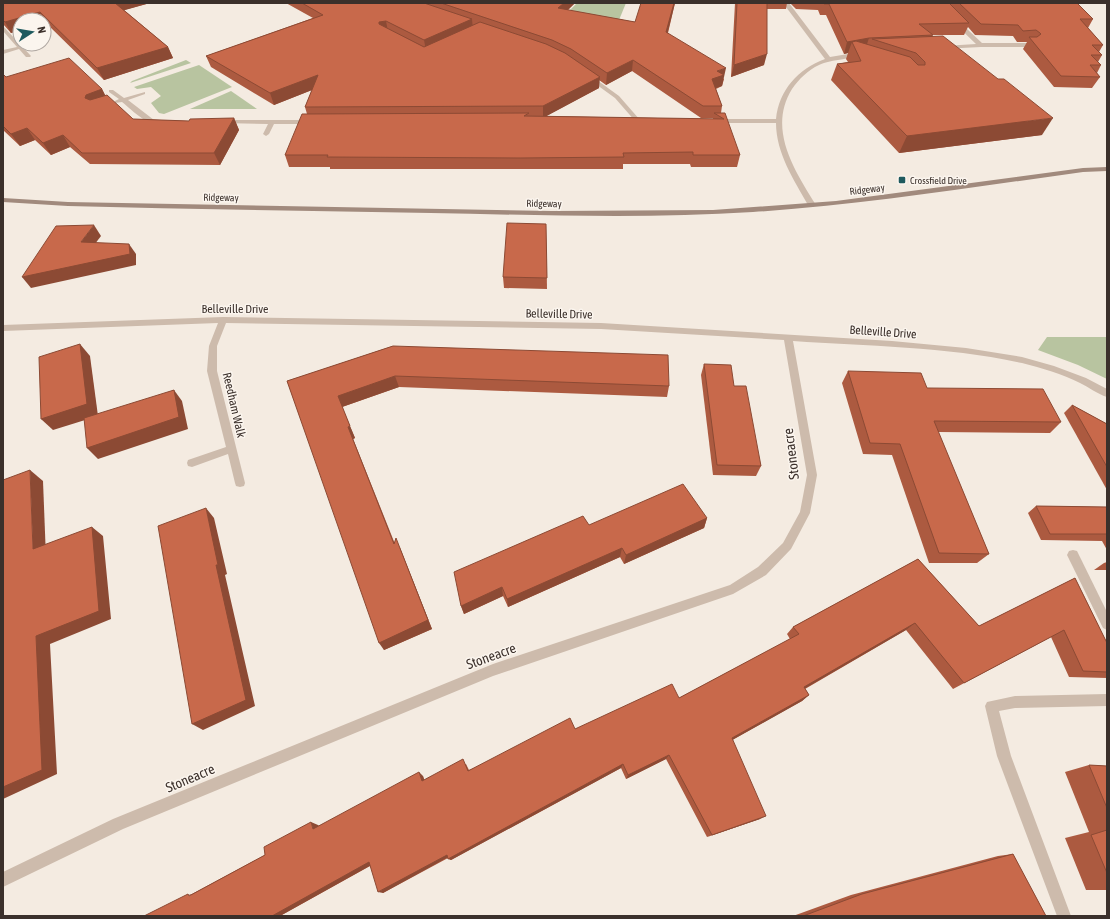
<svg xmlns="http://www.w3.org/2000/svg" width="1110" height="919" viewBox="0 0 1110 919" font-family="'Asap Condensed',sans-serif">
  <rect width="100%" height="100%" fill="#f4ebe1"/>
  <g fill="#b8c4a0">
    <polygon points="577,3 626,3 619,20 570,10"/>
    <polygon points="186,60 191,63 130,83 132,81"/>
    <polygon points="199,65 232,87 164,114 159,113 151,103 161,96 151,87 137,89 134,87"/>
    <polygon points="231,91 257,109 190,109"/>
    <polygon points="1047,337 1107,337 1107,379 1078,365 1038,350"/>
  </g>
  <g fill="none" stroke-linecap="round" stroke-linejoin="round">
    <g fill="#cdbbac" fill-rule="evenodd">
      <polygon points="1073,550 1077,551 1107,612 1107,630 1103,628 1067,555 1069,551"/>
      <polygon points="1107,694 1107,706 1015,708 999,711 1011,756 1071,916 1057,916 997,756 985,706 987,702 1015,696"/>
    </g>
    <g fill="#cdbbac" fill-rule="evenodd">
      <path d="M783 3H789L830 57 860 52 863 54C856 59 831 59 819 65 808 70 799 79 792 89 767 129 795 171 816 205L812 207 808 205C794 180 776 153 776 123H715L712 121 715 119H776C779 90 798 69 825 59Z"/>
      <polygon points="936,3 942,3 951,14 982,43 1030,43 1033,45 1030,47 981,47 942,49 942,47 944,46 976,44 947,16"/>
      <polygon points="3,26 31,56 30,57 26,57 19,49 3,54 3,50 17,47 3,31"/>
      <polygon points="586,75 590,75 619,96 640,120 640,122 636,122 615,98 586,77"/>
      <path d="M109 90H113L124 98 145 92V94L128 100 154 120H161L164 122C152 131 132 110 122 102L115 103V101L119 99 109 92Z"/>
      <polygon points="223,120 313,120 316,122 313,124 274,124 269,134 266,136 263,134 268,124 221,123 221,121"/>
      <path d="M223 317 601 323 892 341 966 348 1022 357 1054 366 1086 378 1107 389V397C1097 394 1089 387 1080 383 1062 374 1042 368 1022 363 950 347 867 346 793 341L817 475 810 513 791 549 766 575 733 594 493 676 123 829 3 887V872L113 819 493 664 730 585 758 567 783 543 800 512 807 475 784 340 601 329 226 323 217 346V371L245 483 244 486 240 487 236 486 235 483 228 454 192 467 188 466 187 463 188 460 226 447 207 371 209 346 218 323 3 331V325Z"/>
    </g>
    <path fill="#a18a7d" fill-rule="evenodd" d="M1107 167V171L1083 172C973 187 864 205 753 212 646 219 538 215 431 213 310 211 189 209 68 206L3 202V198L68 202 552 211 713 210 836 201 1083 168Z"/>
  </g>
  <g fill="#ac5a40" fill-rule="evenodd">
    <polygon points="3,3 150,3 124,10 168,47 173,58 104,80 46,23 44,24 44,20 20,20 20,30 11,33 3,24"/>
    <path d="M286 3H575L568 10 635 22 675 3 668 33 724 79 722 86 716 89 722 106 721 113 740 155 737 167H691L690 164H623V169H330V167H289L285 155 307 114 305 107 312 90 274 105 211 67 206 56 313 18ZM632 71 701 118H713V119L546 116 599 88V80L606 85Z"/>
    <polygon points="735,3 787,3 786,9 767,9 764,65 731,77"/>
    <polygon points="790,3 1077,3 1093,19 1088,28 1103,45 1099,52 1102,55 1098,62 1101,65 1097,73 1100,77 1092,88 1054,87 1023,49 1027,42 1017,42 1013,36 975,35 968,27 964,35 933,35 932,36 1042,135 899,153 831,80 837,64 848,62 846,59 848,53 844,54 826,15 820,15 818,10 796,9"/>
    <polygon points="3,74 6,77 102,89 105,95 133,119 189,121 234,118 239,130 220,165 90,164 70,147 51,155 35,140 20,146 3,130"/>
    <polygon points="546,224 547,289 504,288 503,277"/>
    <polygon points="393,346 669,386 667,397 399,387 342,407 355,438 353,439 395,544 400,548 432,629 384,650 287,381"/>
    <polygon points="704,364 734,386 761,466 756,476 713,475 701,375"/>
    <polygon points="848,371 927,388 1061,422 1050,433 938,432 989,554 977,563 929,563 892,455 863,454 842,383"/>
    <polygon points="1072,405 1107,424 1107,490 1064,413"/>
    <polygon points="1036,506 1107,507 1107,550 1102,541 1041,540 1028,513"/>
    <polygon points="707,518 704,528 624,564 620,557 508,607 503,596 464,614 461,606 589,525"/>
    <polygon points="918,559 979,626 1075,578 1107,643 1107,678 1069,677 1051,637 953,689 906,630 805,689 809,695 802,701 732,740 760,819 707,837 666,759 626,779 621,768 451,860 448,858 383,893 370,866 280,916 188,894 192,894 265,855 318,825 319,826 423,776 424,780 466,764 469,770 575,729 679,698 790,639 787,634 793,627"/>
    <polygon points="1107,562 1107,570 1094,570 1104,563"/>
    <polygon points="1089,765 1107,766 1107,890 1086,890 1065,838 1089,832 1065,772"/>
    <polygon points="1013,854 1046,916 793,916 851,895 998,856"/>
  </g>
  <g fill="#8c4a34">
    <polygon points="114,3 150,3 118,12"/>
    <polygon points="564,3 575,3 558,19 558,8"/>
    <polygon points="674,3 675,3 665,43 666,32"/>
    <polygon points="40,12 46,23 44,24 44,20 20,20 20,30 11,33 5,22"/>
    <polygon points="472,19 473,30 426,51 424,40"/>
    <polygon points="386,21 388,32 381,33 379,22"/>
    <polygon points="869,38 865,50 852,42 848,53 844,54 847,42"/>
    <polygon points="168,47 173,58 104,80 97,68"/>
    <polygon points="767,54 764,65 731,77 734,65"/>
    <polygon points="633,60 632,71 606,85 607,73"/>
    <polygon points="726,68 722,86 710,90 712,79 717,71"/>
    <polygon points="318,75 322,86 274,105 270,93"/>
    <polygon points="600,77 599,88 543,118 543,106"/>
    <polygon points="102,89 108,101 92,107 85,98 86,95"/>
    <polygon points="234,118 239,130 220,165 214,153"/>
    <polygon points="1053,118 1042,135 899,153 907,136"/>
    <polygon points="27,128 35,140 20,146 11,134"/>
    <polygon points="63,135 70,147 51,155 43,143"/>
    <polygon points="94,225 101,236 88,253 81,242"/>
    <polygon points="129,244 136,254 136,265 31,288 22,277"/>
    <polygon points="80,344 90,356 98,416 53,430 41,419"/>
    <polygon points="395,376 399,387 342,407 355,438 353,439 399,554 348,427 338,396"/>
    <polygon points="174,390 182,401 188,429 98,459 87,448"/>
    <polygon points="30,470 43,481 46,558 33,549"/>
    <polygon points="206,508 214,518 227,574 225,575 255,706 203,730 192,724 216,565"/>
    <polygon points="707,518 704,528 624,564 626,555"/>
    <polygon points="92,527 103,536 111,619 50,644 57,774 3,799 3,787 36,636"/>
    <polygon points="400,548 432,629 384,650 379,643"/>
    <polygon points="622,548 620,557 508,607 507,599"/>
    <polygon points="502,587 503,596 464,614 461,606"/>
    <polygon points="915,623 906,630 797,693 804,687"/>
    <polygon points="809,695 802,701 727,743 732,738"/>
    <polygon points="669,755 666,759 626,779 628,775"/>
    <polygon points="623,764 621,768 451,860 448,859"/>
    <polygon points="419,772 423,776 426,785 422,781"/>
    <polygon points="766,816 760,819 707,837 712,835"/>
    <polygon points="311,822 318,825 320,832 313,829"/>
    <polygon points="447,855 450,856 383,893 378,892"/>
    <polygon points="369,862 375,863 280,916 272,916"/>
  </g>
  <g fill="#c8694b" stroke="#8c4a34">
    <polygon points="3,3 115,3 168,47 97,68 40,12 5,22 3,20"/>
    <polygon points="302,3 424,3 472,19 424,40 386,21 379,22 379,24 424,47 480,22 546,44 565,53 600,77 543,106 305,107 318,75 270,93 206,56 323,15"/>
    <polygon points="441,3 564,3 558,8 635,22 641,3 674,3 666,32 726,68 717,71 724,75 712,79 722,106 703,106 633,60 607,73 571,49 552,40"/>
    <polygon points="737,3 767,3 767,54 734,65"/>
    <polygon points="823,3 949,3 969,23 919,24 933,35 869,38 847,42 829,4 824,4"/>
    <polygon points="959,3 1077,3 1093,19 1080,19 1103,45 1092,45 1102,55 1091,55 1101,65 1090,65 1100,77 1061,76 1029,37 1037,37 1041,34 1040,33 1036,30 1023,31 1018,25 981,24"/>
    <polygon points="943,36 998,79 1004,79 1053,118 907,136 837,64 861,61 852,42 856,41 910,57 918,65 925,65 925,62 916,53 872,39"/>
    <polygon points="69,58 102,89 86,95 85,98 90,100 107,95 133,119 189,121 190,119 234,118 214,153 82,153 63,135 43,143 27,128 11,134 3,126 3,74 6,77"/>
    <polygon points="529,113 524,116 724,119 714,113 725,113 740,155 693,155 693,152 623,153 624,157 521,158 327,157 328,155 285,155 302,114"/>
    <polygon points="507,223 546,224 547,278 503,277"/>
    <polygon points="94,225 81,242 129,244 130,254 22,277 56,226"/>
    <polygon points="80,344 87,404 41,419 39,357"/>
    <polygon points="393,346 668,355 669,386 395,376 338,396 350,426 348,427 394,544 396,538 428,620 379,643 287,381"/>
    <polygon points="704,364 731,365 734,386 746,386 761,466 717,465"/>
    <polygon points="848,371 921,373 927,388 1043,389 1061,422 934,421 989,554 939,553 900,444 870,443"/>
    <polygon points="174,390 179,417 87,448 84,418"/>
    <polygon points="1072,405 1107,424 1107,467"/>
    <polygon points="30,470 33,549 92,527 99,611 36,636 42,770 3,787 3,480"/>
    <polygon points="683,484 707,518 626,555 622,548 507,599 502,587 461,606 454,572 583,516 589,525"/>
    <polygon points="1036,506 1107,507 1107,534 1050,534"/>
    <polygon points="206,508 218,565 216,565 246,700 192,724 158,526"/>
    <polygon points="918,559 979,626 1075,578 1107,643 1107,672 1083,671 1064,630 964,683 915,623 804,687 809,695 732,738 766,816 712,835 669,755 628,775 623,764 448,859 447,855 378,892 369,862 272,916 144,916 188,894 189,896 265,855 264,847 311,822 313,829 419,772 422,781 463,759 468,771 570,718 575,729 672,684 679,698 799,634 793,627"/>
    <polygon points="1089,765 1107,766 1107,808"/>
    <polygon points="1107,830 1107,873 1091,835"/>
    <polygon points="1013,854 1046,916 803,916 862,894"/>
  </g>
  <rect fill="#1f5a5e" stroke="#fbf5ee" stroke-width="1.5" x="898" y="176" width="8" height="8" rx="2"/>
  <g text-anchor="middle" stroke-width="3" stroke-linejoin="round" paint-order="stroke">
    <g font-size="10" fill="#3b302b" stroke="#fbf5ee" text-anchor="start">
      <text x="910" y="184">Crossfield Drive</text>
    </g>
    <g font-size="10" fill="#3b302b" stroke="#fbf5ee">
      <text transform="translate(867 189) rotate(-7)" y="4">Ridgeway</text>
      <text transform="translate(221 197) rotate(1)" y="4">Ridgeway</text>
      <text transform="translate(544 203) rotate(1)" y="4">Ridgeway</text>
    </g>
    <g font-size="12" fill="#3b302b" stroke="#fbf5ee">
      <text x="235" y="313">Belleville Drive</text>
      <text transform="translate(559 314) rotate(1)" y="4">Belleville Drive</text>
      <text transform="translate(883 332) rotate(4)" y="4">Belleville Drive</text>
      <text transform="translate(234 405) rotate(77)" y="4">Reedham Walk</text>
    </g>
    <g font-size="14" fill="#3b302b" stroke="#fbf5ee">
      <text transform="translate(791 454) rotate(-97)" y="5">Stoneacre</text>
      <text transform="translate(491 656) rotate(-20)" y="5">Stoneacre</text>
      <text transform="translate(190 778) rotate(-23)" y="5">Stoneacre</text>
    </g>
  </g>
  <rect width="1110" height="919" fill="none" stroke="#3b302b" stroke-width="8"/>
  <g transform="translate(32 32) rotate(78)"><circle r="19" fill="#fbf5ee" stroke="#aea6a0"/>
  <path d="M0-3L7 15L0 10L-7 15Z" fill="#1f5a5e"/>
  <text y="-6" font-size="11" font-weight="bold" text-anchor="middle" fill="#3b302b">N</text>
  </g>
</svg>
